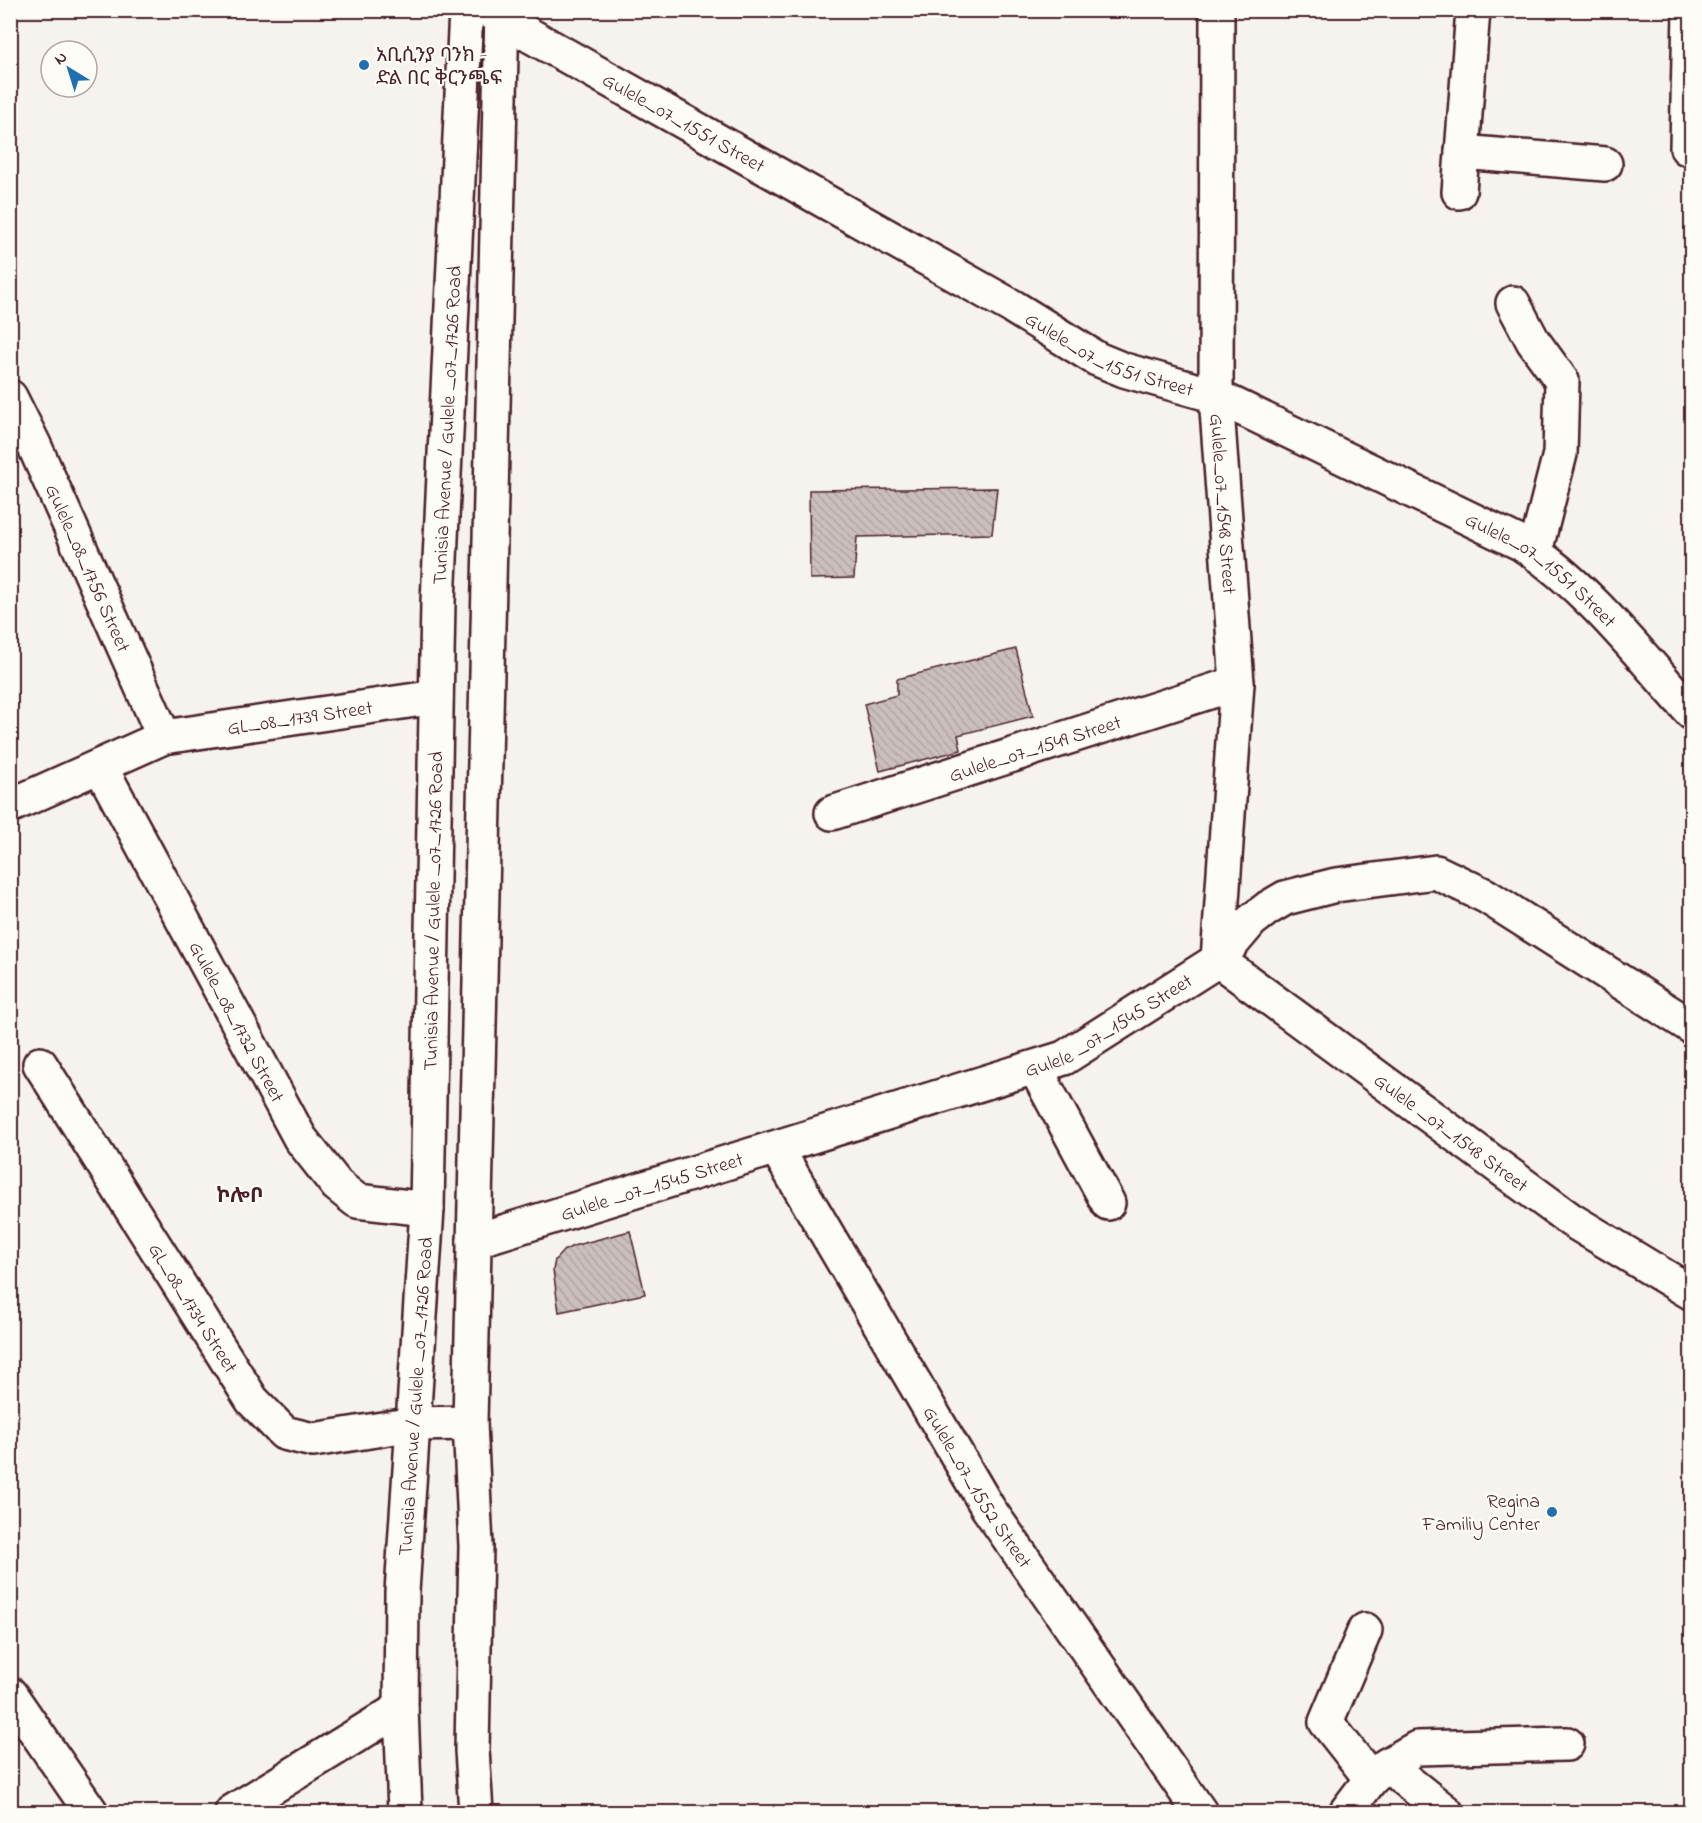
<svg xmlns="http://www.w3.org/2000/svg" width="1702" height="1823" viewBox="0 0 1702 1823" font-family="'Indie Flower','Noto Sans Ethiopic',sans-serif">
  <defs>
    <pattern id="building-back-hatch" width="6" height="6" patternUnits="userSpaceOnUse" patternTransform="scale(1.5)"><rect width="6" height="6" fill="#cbbfbe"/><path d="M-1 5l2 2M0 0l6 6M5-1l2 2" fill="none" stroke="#b0a4a3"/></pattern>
  </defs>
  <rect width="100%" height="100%" fill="#f6f3ef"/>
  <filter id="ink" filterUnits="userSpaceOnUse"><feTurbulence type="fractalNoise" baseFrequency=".0167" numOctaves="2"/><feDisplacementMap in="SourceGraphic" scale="12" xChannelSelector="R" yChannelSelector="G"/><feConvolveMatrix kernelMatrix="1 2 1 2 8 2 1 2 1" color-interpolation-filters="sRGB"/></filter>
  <g filter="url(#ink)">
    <g fill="url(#building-back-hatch)" stroke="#4a1f2b" stroke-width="1.5">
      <polygon points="997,488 992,534 857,537 854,578 810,579 809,490"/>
      <polygon points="1016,649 1033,716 958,735 961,750 880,771 864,704 897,695 897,679"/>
      <polygon points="630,1231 645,1294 559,1312 553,1270 555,1260 563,1251 573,1246"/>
    </g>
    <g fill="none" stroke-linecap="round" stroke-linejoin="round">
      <defs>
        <g id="minor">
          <path id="s1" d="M489 10 501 19 1013 307 1097 359 1124 370 1216 396 1522 544C1588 587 1639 654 1692 713"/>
          <path id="s2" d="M1217 10 1216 396 1237 683 1218 960"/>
          <polyline points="1687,148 1690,10"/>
          <polyline points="1462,152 1605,164"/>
          <polyline points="1459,192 1473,10"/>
          <polyline points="1513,303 1533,341 1562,381 1560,454 1535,552"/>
          <path id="s3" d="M10 397 34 445 164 737"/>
          <path id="s4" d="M100 766 300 1138 337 1185 357 1201 427 1209"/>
          <path id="s5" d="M10 806 164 737 436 697"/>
          <path id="s6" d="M832 813 1237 683"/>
          <path id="s7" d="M1218 960 1571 1220 1692 1293"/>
          <path id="s8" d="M40 1064 252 1400 284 1433 313 1440 414 1424 470 1423"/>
          <polyline points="1035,1068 1108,1203"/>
          <path id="s9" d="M777 1149 988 1508 1200 1812"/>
          <path id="s10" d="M474 1241 1064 1058 1218 960 1251 921 1268 908 1285 898 1336 885 1436 872 1486 896 1692 1027"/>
          <polyline points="1365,1630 1326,1722 1371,1779"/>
          <polyline points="10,1694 91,1812"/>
          <polyline points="1387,1765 1446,1812"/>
          <polyline points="232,1812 401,1708"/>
          <polyline points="1346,1812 1371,1779 1387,1765 1417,1748 1567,1744"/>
        </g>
        <g id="highway">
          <path id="s11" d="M405 1812 401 1708 402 1592 427 1209 438 602 466 10"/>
          <polyline points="476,1812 472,1750 476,1546 470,1423 502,10"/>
        </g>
      </defs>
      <use href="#minor" stroke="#4a1f2b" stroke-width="38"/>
      <use href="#highway" stroke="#4a1f2b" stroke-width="38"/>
      <use href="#minor" stroke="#fdfcf7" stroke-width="33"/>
      <use href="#highway" stroke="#fdfcf7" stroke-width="33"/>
    </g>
  </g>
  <g fill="#1f6fb2" stroke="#fdfcf7" stroke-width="2">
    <circle cx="364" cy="65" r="6"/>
    <circle cx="1552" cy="1512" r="6"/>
  </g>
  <g text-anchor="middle" stroke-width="4.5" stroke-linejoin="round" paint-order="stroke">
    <g font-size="20" fill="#4a1f2b" stroke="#fdfcf7" text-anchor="start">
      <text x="376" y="61">አቢሲንያ ባንክ -<tspan x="376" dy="23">ድል በር ቅርንጫፍ</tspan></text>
      <text x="1540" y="1507" text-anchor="end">Regina<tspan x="1540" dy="23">Familiy Center</tspan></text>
    </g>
    <g font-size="20" fill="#4a1f2b" stroke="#fdfcf7">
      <text dy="7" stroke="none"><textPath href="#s1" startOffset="225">Gulele_07_1551 Street</textPath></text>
      <text dy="7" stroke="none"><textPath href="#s1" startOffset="711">Gulele_07_1551 Street</textPath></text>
      <text dy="7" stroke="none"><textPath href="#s11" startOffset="1388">Tunisia Avenue / Gulele _07_1726 Road</textPath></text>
      <text dy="7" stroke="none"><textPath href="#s2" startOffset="494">Gulele_07_1548 Street</textPath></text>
      <text dy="7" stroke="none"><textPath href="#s3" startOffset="188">Gulele_08_1756 Street</textPath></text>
      <text dy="7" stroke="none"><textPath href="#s1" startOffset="1196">Gulele_07_1551 Street</textPath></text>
      <text dy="7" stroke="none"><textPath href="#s5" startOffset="306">GL_08_1739 Street</textPath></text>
      <text dy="7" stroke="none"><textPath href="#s6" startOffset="213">Gulele_07_1549 Street</textPath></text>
      <text dy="7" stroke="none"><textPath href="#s11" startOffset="902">Tunisia Avenue / Gulele _07_1726 Road</textPath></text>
      <text dy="7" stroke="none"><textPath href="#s4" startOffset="290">Gulele_08_1732 Street</textPath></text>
      <text dy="7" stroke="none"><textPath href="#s10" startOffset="672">Gulele _07_1545 Street</textPath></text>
      <text dy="7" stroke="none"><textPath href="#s7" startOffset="290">Gulele _07_1548 Street</textPath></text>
      <text dy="7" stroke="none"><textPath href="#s10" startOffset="186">Gulele _07_1545 Street</textPath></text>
      <text dy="7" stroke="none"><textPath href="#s8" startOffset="288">GL_08_1734 Street</textPath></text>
      <text dy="7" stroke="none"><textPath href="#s11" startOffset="416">Tunisia Avenue / Gulele _07_1726 Road</textPath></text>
      <text dy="7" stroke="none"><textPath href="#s9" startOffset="393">Gulele_07_1552 Street</textPath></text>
    </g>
    <g font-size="21" font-weight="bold" fill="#4a1f2b" stroke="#fdfcf7">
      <text x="240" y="1202">ኮሎቦ</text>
    </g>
  </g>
  <rect width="1702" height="1823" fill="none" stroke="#fdfcf7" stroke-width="36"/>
  <rect x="18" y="18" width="1666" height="1787" fill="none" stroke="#4a1f2b" stroke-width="2" filter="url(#ink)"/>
  <g transform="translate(69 69) rotate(322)"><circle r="28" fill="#fdfcf7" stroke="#b5a4a5" stroke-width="1.5"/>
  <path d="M0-4.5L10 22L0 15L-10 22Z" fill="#1f6fb2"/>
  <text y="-9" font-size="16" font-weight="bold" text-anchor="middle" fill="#4a1f2b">N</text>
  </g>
</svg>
